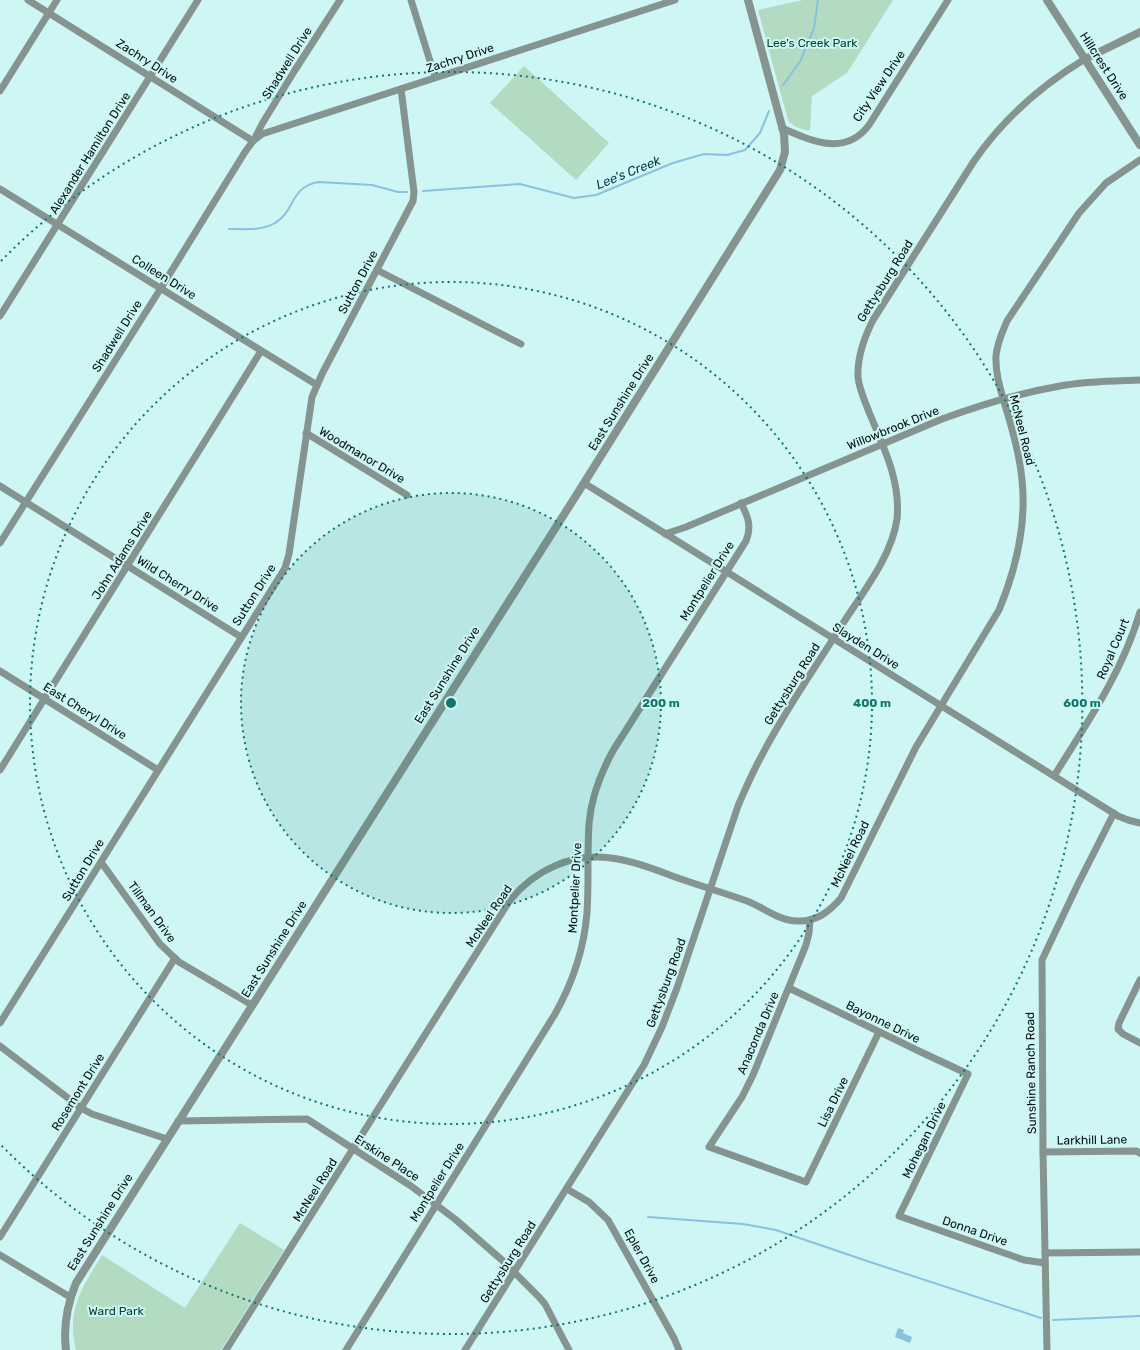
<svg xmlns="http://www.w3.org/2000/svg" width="1140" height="1350" viewBox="0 0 1140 1350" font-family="Rubik,sans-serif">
  <rect width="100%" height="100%" fill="#cef6f5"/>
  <g fill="#b3dbc2">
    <path d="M803 0H893L847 73 812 96 810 131C801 129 794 128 788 120L758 10Z"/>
    <polygon points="524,66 609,143 576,180 490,103"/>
    <path d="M240 1223 284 1250 221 1350H76C66 1309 82 1288 102 1255L185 1308Z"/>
  </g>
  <polygon fill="#89c1de" points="898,1328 904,1330 903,1333 912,1337 910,1343 895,1337"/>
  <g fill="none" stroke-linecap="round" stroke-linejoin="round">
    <g stroke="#89c1de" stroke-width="2">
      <polyline points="783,85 801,60 814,28 818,0"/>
      <polyline points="423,191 520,184 574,198 596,195 673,163 704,154 727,155 745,150 760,133 769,111"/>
      <path d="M229 229C243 229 262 231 275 223 295 212 290 186 319 182L372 185 398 192H407"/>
      <polyline points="648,1217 743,1224 776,1230 870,1262 1041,1318"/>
      <polyline points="1053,1320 1140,1316"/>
    </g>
    <g stroke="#85948f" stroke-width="7">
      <polyline points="28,0 253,141"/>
      <polyline points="411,0 435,77"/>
      <polyline points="0,91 57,0"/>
      <path d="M782 128C812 141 845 157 869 125L948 0"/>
      <polyline points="255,138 262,124 295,70 340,0"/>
      <polyline points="0,189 317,385"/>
      <polyline points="377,270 521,344"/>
      <polyline points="0,316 198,0"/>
      <polyline points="306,433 407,495"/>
      <polyline points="584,483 1118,816 1128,820 1140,823"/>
      <polyline points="0,486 241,637"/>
      <path d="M665 534 686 527 942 419C980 405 1020 393 1060 386 1086 381 1113 381 1140 380"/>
      <polyline points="0,543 161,288 245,152 253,141 262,134 675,0"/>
      <polyline points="0,671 158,770"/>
      <polyline points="0,770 261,351"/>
      <path d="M1054 776C1087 723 1122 673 1140 612"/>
      <polyline points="101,862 160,944 179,962 252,1005"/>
      <polyline points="810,920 809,933 806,945 753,1075 742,1097 709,1147 806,1182 879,1032"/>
      <polyline points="1140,980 1119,1023 1118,1029 1123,1034 1140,1043"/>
      <polyline points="789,988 923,1053 968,1074 899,1216 1024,1260 1045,1263"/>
      <polyline points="0,1023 285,568 289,554 312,397 322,374 413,201 414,192 401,89"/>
      <polyline points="0,1046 81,1108 92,1114 167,1139"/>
      <polyline points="178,1121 307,1119 411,1186 455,1219 503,1261 539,1297 545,1304 569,1350"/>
      <polyline points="1043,1152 1136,1151 1140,1153"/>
      <polyline points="567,1189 589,1202 608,1220 674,1338 679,1350"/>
      <polyline points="0,1237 175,958"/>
      <polyline points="1045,1253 1140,1252"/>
      <polyline points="0,1255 70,1297"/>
      <path d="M226 1350 510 900C535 870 571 853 611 858 634 861 656 870 678 878 701 886 724 893 747 901 763 907 779 921 797 921 816 922 829 912 841 898L916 747 999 610C1016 569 1027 526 1022 480 1020 457 1014 435 1007 412 1002 394 995 375 996 356 997 343 1002 333 1007 321L1079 213 1106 183 1140 160"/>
      <path d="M346 1350 555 1014C573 982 584 949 587 913 589 883 587 854 589 824 591 798 601 772 614 749L746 541C752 526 748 517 741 503"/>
      <path d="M465 1350 644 1065 662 1027 677 988 738 806C745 790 752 773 761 757 784 712 813 671 840 628 860 596 892 557 897 519 901 481 883 446 869 412 865 401 859 389 858 377 857 357 864 338 873 320L974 161C1004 118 1040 86 1085 59"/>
      <polyline points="1047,1350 1043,1152 1042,960 1078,884 1114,813"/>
    </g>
    <g stroke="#85948f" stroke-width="8">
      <polyline points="1047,0 1140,145"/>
      <polyline points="1085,59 1140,32"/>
      <path d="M66 1350C63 1326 67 1305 76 1283L584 483 780 170 785 152 784 134 748 0"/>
    </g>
  </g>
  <circle cx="451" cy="703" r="210" fill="#0f766e" fill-opacity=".12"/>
  <g fill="none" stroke="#0f766e" stroke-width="2" stroke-dasharray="2 4">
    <circle cx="451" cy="703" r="210"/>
    <circle cx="451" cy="703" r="421"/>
    <path d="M1 261A631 631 0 1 1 1 1145"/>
  </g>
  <g text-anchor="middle" stroke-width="4" stroke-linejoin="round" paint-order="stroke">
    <g font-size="12" fill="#004528" stroke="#cef6f5">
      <text x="812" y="47">Lee's Creek Park</text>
      <text x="116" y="1315">Ward Park</text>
    </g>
    <g font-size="12" fill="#031010" stroke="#cef6f5">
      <text transform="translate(460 58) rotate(-18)" y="4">Zachry Drive</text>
      <text transform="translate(147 61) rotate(33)" y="4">Zachry Drive</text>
      <text transform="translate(287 63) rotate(-58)" y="4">Shadwell Drive</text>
      <text transform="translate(1104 66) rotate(57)" y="4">Hillcrest Drive</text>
      <text transform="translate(879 86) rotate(-56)" y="4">City View Drive</text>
      <text transform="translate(90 153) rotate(-58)" y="4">Alexander Hamilton Drive</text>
      <text transform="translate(164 277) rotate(32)" y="4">Colleen Drive</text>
      <text transform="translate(885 281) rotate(-58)" y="4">Gettysburg Road</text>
      <text transform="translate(358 282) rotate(-62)" y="4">Sutton Drive</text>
      <text transform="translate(117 336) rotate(-58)" y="4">Shadwell Drive</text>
      <text transform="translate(621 402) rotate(-58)" y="4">East Sunshine Drive</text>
      <text transform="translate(893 428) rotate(-22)" y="4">Willowbrook Drive</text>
      <text transform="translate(1022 430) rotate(76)" y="4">McNeel Road</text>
      <text transform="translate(362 455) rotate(31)" y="4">Woodmanor Drive</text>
      <text transform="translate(122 555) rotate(-58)" y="4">John Adams Drive</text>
      <text transform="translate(707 581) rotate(-58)" y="4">Montpelier Drive</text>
      <text transform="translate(178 584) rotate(32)" y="4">Wild Cherry Drive</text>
      <text transform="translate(254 595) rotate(-58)" y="4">Sutton Drive</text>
      <text transform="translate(866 646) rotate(32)" y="4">Slayden Drive</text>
      <text transform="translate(1113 649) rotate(-67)" y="4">Royal Court</text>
      <text transform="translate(447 675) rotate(-58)" y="4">East Sunshine Drive</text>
      <text transform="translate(792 684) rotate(-58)" y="4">Gettysburg Road</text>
      <text transform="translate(85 711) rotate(32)" y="4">East Cheryl Drive</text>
      <text transform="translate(850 854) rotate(-64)" y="4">McNeel Road</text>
      <text transform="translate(83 870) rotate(-59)" y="4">Sutton Drive</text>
      <text transform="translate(575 888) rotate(-87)" y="4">Montpelier Drive</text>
      <text transform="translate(152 912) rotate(54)" y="4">Tillman Drive</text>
      <text transform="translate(489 916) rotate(-56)" y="4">McNeel Road</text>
      <text transform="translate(274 949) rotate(-58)" y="4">East Sunshine Drive</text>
      <text transform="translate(666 983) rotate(-70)" y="4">Gettysburg Road</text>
      <text transform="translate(883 1022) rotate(26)" y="4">Bayonne Drive</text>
      <text transform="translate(758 1033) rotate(-67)" y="4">Anaconda Drive</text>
      <text transform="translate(1031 1073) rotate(-91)" y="4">Sunshine Ranch Road</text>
      <text transform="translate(78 1092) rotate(-58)" y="4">Rosemont Drive</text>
      <text transform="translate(833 1102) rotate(-64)" y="4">Lisa Drive</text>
      <text transform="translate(924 1140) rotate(-64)" y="4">Mohegan Drive</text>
      <text transform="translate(1092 1140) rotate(-1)" y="4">Larkhill Lane</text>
      <text transform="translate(387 1158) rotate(33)" y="4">Erskine Place</text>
      <text transform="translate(437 1182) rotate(-58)" y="4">Montpelier Drive</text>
      <text transform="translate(315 1190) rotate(-58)" y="4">McNeel Road</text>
      <text transform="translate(100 1222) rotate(-58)" y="4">East Sunshine Drive</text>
      <text transform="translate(975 1231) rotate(19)" y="4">Donna Drive</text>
      <text transform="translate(642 1256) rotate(61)" y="4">Epler Drive</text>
      <text transform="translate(508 1262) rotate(-58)" y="4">Gettysburg Road</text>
    </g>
    <g font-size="13" font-style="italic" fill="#05374b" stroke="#cef6f5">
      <text transform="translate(628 172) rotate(-22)" y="5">Lee's Creek</text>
    </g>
  </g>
  <circle cx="451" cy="703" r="6" fill="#0f766e" stroke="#cef6f5" stroke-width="2"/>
  <g font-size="12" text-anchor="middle" font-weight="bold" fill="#0f766e" stroke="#cef6f5" stroke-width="4" stroke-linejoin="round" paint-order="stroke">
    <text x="661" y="707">200 m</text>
    <text x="872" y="707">400 m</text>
    <text x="1082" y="707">600 m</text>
  </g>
</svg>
